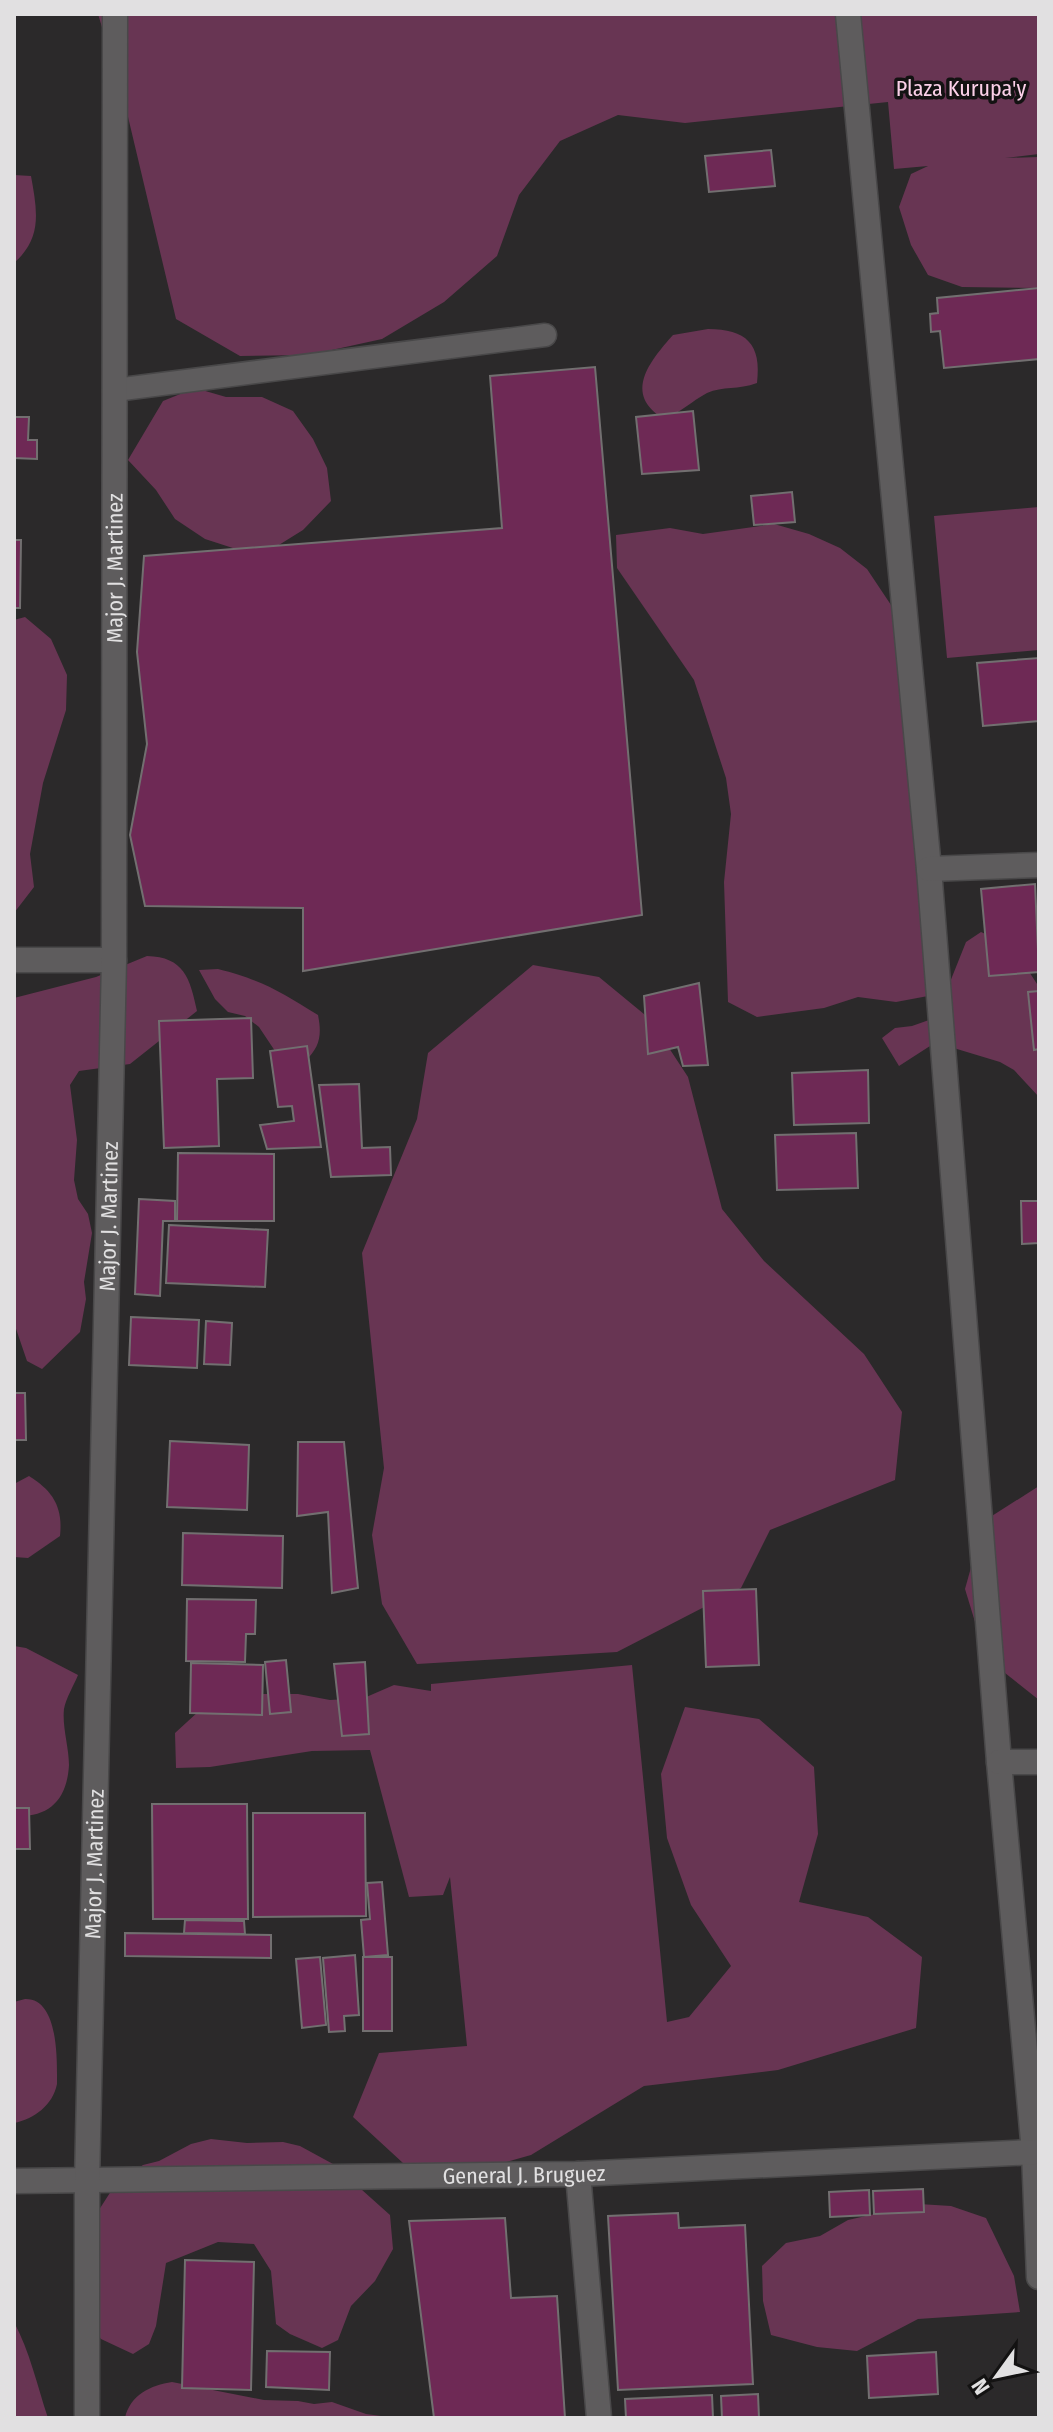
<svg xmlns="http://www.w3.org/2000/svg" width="1053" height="2432" viewBox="0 0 1053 2432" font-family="'Fira Sans Condensed',sans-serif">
  <rect width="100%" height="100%" fill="#2b292a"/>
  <g fill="#683553">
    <polygon points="98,14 1039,14 1039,154 1005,158 1039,157 1039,288 962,287 928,275 911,245 899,207 911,174 928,166 894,169 888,102 685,123 618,115 560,141 519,195 497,256 444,302 382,339 309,355 240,356 176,319 124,100"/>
    <path d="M14 175 31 176C37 210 43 238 14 263Z"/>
    <path d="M708 329C746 329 762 344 757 383 738 390 723 386 707 393 692 401 680 413 664 419 623 394 649 362 673 335Z"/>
    <polygon points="195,388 226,397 262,397 293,411 313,439 327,468 331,501 303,530 274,548 239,550 205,539 175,519 156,490 128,460 163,401"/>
    <polygon points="1039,507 1039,650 947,658 934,516"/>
    <polygon points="774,524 809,534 840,548 867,569 907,629 928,996 896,1002 858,997 824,1008 757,1017 728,1002 724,882 731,814 726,778 694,680 617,568 616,535 670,528 703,534"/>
    <polygon points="25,617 51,639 67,675 66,710 43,783 30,854 34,887 14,913 14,620"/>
    <polygon points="981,932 997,939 1024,964 1039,987 1039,1097 1014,1070 1000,1062 947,1046 930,1046 899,1066 882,1038 895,1028 912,1026 929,1020 940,1007 966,942"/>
    <path d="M147 956C184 957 190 978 197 1011L130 1064 79 1071 70 1085 77 1140 74 1180 78 1199 88 1214 92 1233 84 1282 86 1299 80 1332 42 1369 27 1361 14 1323V998L96 977Z"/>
    <polygon points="533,965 599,977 650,1019 688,1077 722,1209 764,1261 864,1354 902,1412 895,1480 770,1530 741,1588 617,1652 417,1664 382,1604 372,1535 384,1468 362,1253 417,1119 428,1053"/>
    <path d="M218 969C262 980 281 992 318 1015 322 1035 320 1047 305 1061L277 1054 259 1027 245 1016 228 1012 215 999 199 970Z"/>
    <path d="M29 1476C53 1491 63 1507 60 1536L28 1558 14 1557V1484Z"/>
    <polygon points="1039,1486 1039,1700 986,1658 965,1589 984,1521"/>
    <path d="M14 1646 26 1648 78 1675C74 1685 66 1698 64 1709 62 1727 69 1747 69 1765 67 1800 49 1818 14 1816Z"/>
    <polygon points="632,1665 667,2022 689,2017 731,1966 691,1905 667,1838 661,1774 685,1707 759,1719 814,1767 818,1834 799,1902 868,1917 922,1957 916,2028 778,2070 644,2086 531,2155 468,2173 403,2163 353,2117 379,2053 467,2046 450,1877 443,1895 409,1897 370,1750 312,1751 210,1767 176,1768 175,1733 199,1711 228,1694 298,1694 330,1700 364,1698 394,1685 431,1691 431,1684"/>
    <path d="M25 1999C59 1998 57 2061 57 2084 53 2105 34 2119 14 2123V2002Z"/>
    <polygon points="211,2139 247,2143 283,2142 300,2146 333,2164 390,2215 393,2249 375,2281 351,2306 338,2340 322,2348 290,2334 276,2324 271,2271 254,2244 218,2242 166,2263 156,2326 149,2344 133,2354 101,2339 90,2325 95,2216 115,2185 143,2165 159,2161 191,2144"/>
    <polygon points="919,2204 951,2206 986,2218 1014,2276 1020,2312 918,2319 857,2351 817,2347 771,2335 763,2301 762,2266 786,2243 820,2236 848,2220"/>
    <path d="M14 2322C30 2352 37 2385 48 2418H14Z"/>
    <path d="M172 2382 264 2400 298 2401 314 2404 332 2402 366 2414 396 2418H125C130 2395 151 2385 172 2382Z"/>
  </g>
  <g fill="#6e2955" stroke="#726f70" stroke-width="2">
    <polygon points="771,150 775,186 709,192 705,156"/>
    <polygon points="1039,288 1039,359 944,368 940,331 931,332 930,314 938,313 937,298"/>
    <polygon points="595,367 642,915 303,971 303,908 145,906 130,835 147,744 137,652 144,556 502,528 490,376"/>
    <polygon points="693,411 699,470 642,474 636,417"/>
    <polygon points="14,417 29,417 28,440 37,440 37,459 14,458"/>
    <polygon points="792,492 795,522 754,525 751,496"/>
    <polygon points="14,540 21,540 20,608 14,608"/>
    <polygon points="1039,658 1039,721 983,726 977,663"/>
    <polygon points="1035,884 1039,972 989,976 981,889"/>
    <polygon points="699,983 708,1065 683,1066 678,1047 648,1054 644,996"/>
    <polygon points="1039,991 1039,1049 1034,1050 1028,992"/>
    <polygon points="251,1018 253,1078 217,1079 219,1146 164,1148 159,1021"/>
    <polygon points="307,1046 321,1147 267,1149 260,1125 294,1121 292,1106 278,1107 270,1051"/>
    <polygon points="868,1070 869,1123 794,1125 792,1073"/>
    <polygon points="359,1084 362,1148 390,1147 391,1175 331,1177 319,1085"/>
    <polygon points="856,1133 858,1188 777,1190 775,1135"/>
    <polygon points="178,1153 274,1154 274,1221 177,1221"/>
    <polygon points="139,1199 175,1201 175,1221 163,1221 160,1296 135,1294"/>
    <polygon points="1021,1201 1039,1201 1039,1243 1022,1244"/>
    <polygon points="169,1225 268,1230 265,1287 166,1283"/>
    <polygon points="131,1317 199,1320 197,1368 129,1365"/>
    <polygon points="206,1321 232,1323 230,1365 204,1364"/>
    <polygon points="14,1393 25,1393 26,1440 14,1440"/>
    <polygon points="170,1441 249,1445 247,1510 167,1507"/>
    <polygon points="298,1442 344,1442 358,1588 332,1593 328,1512 297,1516"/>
    <polygon points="183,1533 283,1536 282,1588 182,1585"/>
    <polygon points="756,1589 759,1665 706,1667 703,1591"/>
    <polygon points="187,1599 256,1600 255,1634 246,1634 245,1662 186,1661"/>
    <polygon points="286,1660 291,1712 270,1714 265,1662"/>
    <polygon points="365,1662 369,1734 342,1736 334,1664"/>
    <polygon points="191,1663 263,1665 262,1715 190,1713"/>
    <polygon points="152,1804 247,1804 248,1919 153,1919"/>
    <polygon points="14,1808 29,1808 30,1849 14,1849"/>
    <polygon points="253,1813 365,1813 366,1916 253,1917"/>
    <polygon points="382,1882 388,1955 364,1957 361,1920 370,1919 367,1883"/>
    <polygon points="185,1920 244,1921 245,1934 184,1933"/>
    <polygon points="125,1933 271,1935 271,1958 125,1956"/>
    <polygon points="355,1955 359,2015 344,2016 345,2031 329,2032 323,1958"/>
    <polygon points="320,1957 326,2025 302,2028 296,1959"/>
    <rect x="363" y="1957" width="29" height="74"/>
    <polygon points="923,2189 924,2212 874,2214 873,2191"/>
    <polygon points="869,2190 870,2215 830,2217 829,2192"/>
    <polygon points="678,2213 679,2228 745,2225 753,2384 618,2390 608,2216"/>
    <polygon points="505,2218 511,2298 557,2296 565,2418 434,2418 409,2221"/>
    <polygon points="185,2260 254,2262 251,2390 182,2388"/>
    <polygon points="267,2351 330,2352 329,2390 266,2387"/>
    <polygon points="936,2352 938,2394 869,2398 867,2356"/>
    <polygon points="758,2394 759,2418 722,2418 721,2396"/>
    <polygon points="712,2395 713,2418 626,2418 625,2399"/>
  </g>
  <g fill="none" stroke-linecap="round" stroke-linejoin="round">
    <defs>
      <polyline id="lane" points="115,390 545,335"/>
      <g id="street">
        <polyline points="848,14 929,869 999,1762 1034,2152 1039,2277"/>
        <polyline points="929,869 1039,865"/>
        <polyline points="14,960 114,960"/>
        <polyline points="999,1762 1039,1762"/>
        <polyline points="578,2174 599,2418"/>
        <path id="s1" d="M14 2181 578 2174 1034 2152"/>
        <path id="s2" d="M87 2418V2182L114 960 115 14"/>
      </g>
    </defs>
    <use href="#lane" stroke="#494849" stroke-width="25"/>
    <use href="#street" stroke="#494849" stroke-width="27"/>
    <use href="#lane" stroke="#5e5c5d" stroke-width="22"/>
    <use href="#street" stroke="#5e5c5d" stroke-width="24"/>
  </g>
  <g text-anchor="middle" stroke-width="7" stroke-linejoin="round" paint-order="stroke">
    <g font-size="22" fill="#fbd0e8" stroke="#131212">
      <text x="961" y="96">Plaza Kurupa'y</text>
    </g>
    <g font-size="22" fill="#e1e0e1" stroke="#131212">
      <text dy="8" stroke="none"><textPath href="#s2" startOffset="1850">Major J. Martinez</textPath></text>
      <text dy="8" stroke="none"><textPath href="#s2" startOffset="1202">Major J. Martinez</textPath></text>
      <text dy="8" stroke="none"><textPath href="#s2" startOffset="554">Major J. Martinez</textPath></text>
      <text dy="8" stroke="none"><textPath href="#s1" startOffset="510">General J. Bruguez</textPath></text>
    </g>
  </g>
  <rect width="1053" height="2432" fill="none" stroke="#e1e0e1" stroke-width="32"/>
  <g transform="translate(997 2376) rotate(237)" stroke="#131212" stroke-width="6" paint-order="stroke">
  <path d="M0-6L14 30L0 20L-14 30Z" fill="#e1e0e1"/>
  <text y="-12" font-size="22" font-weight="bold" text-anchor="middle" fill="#e1e0e1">N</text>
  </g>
</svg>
